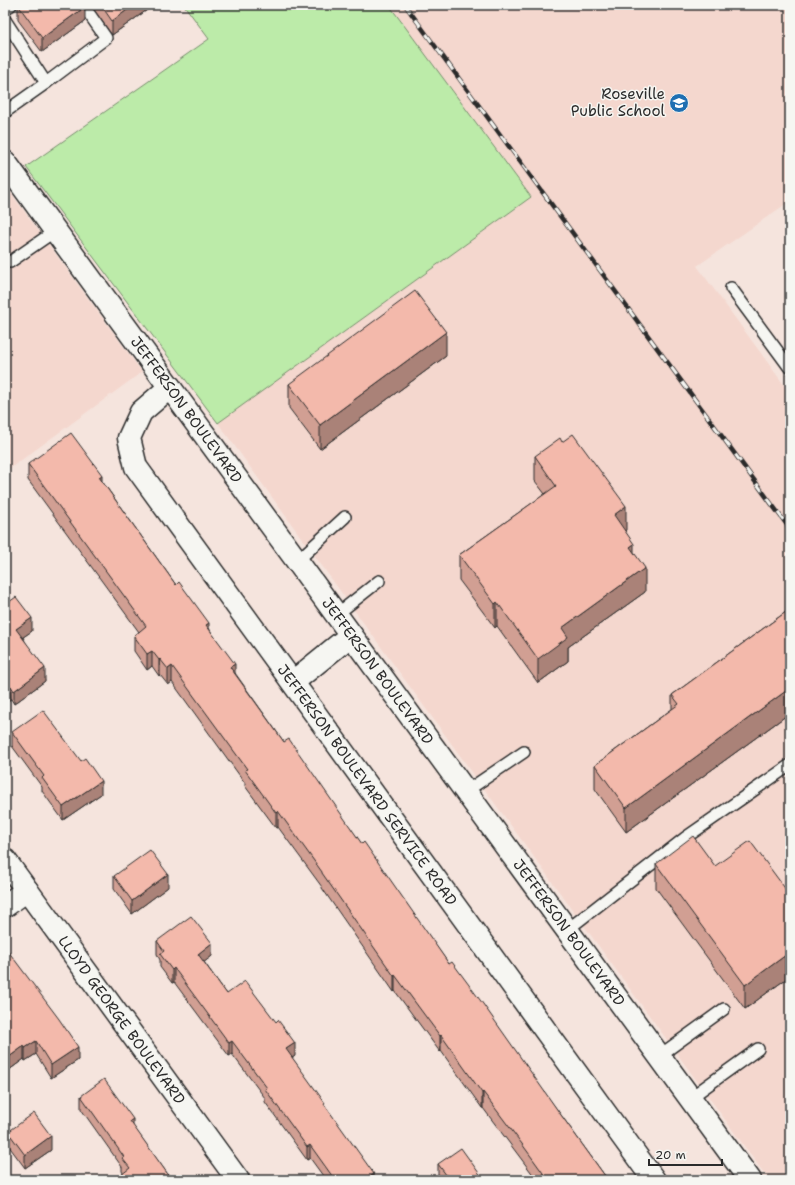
<svg xmlns="http://www.w3.org/2000/svg" width="795" height="1185" viewBox="0 0 795 1185" font-family="'Shantell Sans',sans-serif">
  <rect width="100%" height="100%" fill="#f5e4dd"/>
  <filter id="ink" filterUnits="userSpaceOnUse"><feTurbulence type="fractalNoise" baseFrequency=".025" numOctaves="2"/><feDisplacementMap in="SourceGraphic" scale="8" xChannelSelector="R" yChannelSelector="G"/><feConvolveMatrix kernelMatrix="1 2 1 2 8 2 1 2 1" color-interpolation-filters="sRGB"/></filter>
  <g filter="url(#ink)">
    <g fill="#f4d7ce">
      <polygon points="389,5 790,5 790,201 697,266 790,393 790,1180 769,1180 218,423 531,197"/>
      <polygon points="5,185 142,372 5,472"/>
    </g>
    <polygon fill="#bceba9" stroke="#748b6a" points="184,5 389,5 531,197 218,423 26,167 209,39"/>
    <g fill="none" stroke-linecap="round" stroke-linejoin="round">
      <defs>
        <g id="service">
          <polyline points="5,9 11,5"/>
          <polyline points="5,20 46,83 5,112"/>
          <polyline points="46,83 106,38 83,5"/>
          <polyline points="10,262 55,231"/>
          <polyline points="731,288 790,368"/>
          <polyline points="297,561 345,517"/>
          <polyline points="336,615 379,581"/>
          <polyline points="465,792 524,752"/>
          <polyline points="567,930 685,838 790,765"/>
          <polyline points="659,1056 724,1009"/>
          <polyline points="690,1098 758,1049"/>
        </g>
        <g id="minor">
          <path id="s1" d="M170 387 141 412 129 438 136 467 654 1180"/>
          <polyline points="293,682 351,635"/>
          <path id="s2" d="M5 860 238 1180"/>
          <polyline points="5,906 27,890"/>
        </g>
        <g id="tertiary">
          <path id="s3" d="M5 162 750 1180"/>
        </g>
      </defs>
      <use href="#service" stroke="#2b2b2b" stroke-width="14"/>
      <use href="#minor" stroke="#2b2b2b" stroke-width="25"/>
      <use href="#tertiary" stroke="#2b2b2b" stroke-width="25"/>
      <use href="#service" stroke="#f6f6f2" stroke-width="11"/>
      <use href="#minor" stroke="#f6f6f2" stroke-width="22"/>
      <use href="#tertiary" stroke="#f6f6f2" stroke-width="22"/>
      <defs>
        <polyline id="rail" points="405,5 790,529"/>
      </defs>
      <use href="#rail" stroke="#2b2b2b" stroke-width="4.5"/>
      <use href="#rail" stroke="#f6f6f2" stroke-width="3" stroke-dasharray="9" stroke-linecap="butt"/>
    </g>
    <g fill="#d19f93" stroke="#2b2b2b">
      <polygon points="18,5 85,21 42,52 18,20"/>
      <polygon points="91,5 154,5 112,35"/>
      <polygon points="446,356 320,449 289,408 289,384"/>
      <polygon points="535,456 626,530 625,531 634,553 645,592 568,647 568,661 538,683 497,626 495,628 459,580 459,555 545,494 535,481"/>
      <polygon points="28,464 102,481 176,585 209,628 235,673 284,742 362,844 449,964 561,1115 608,1180 537,1180 483,1108 482,1108 441,1051 440,1052 395,991 394,992 322,888 322,887 278,827 276,828 245,786 245,783 172,682 168,685 160,675 159,676 152,666 147,670 134,651 134,636 139,632 28,480"/>
      <polygon points="5,605 32,631 23,637 45,681 14,704 11,699"/>
      <polygon points="790,609 790,713 626,832 595,789 595,765 672,709 672,695"/>
      <polygon points="12,732 101,794 63,820 42,791 42,787 12,746"/>
      <polygon points="656,864 715,866 790,895 790,976 745,1009 656,888"/>
      <polygon points="114,876 168,887 132,914 114,889"/>
      <polygon points="157,941 212,956 204,962 227,994 295,1056 292,1058 374,1180 326,1180 310,1158 307,1160 265,1102 265,1098 232,1054 229,1056 174,982 172,983 160,967 160,960 157,954"/>
      <polygon points="5,947 78,1060 51,1078 36,1054 25,1061 24,1059 5,1073"/>
      <polygon points="81,1096 133,1126 172,1180 121,1180 121,1175 123,1173 122,1171 122,1167 81,1109"/>
      <polygon points="8,1132 51,1150 25,1168 8,1145"/>
      <polygon points="438,1164 484,1180 440,1180 438,1178"/>
    </g>
    <g fill="#aa8278" stroke="#2b2b2b">
      <polygon points="134,5 154,5 112,35 112,21"/>
      <polygon points="85,7 85,21 42,52 42,38"/>
      <polygon points="446,332 446,356 320,449 320,425"/>
      <polygon points="102,475 102,490 99,477"/>
      <polygon points="626,506 626,530 614,539 614,515"/>
      <polygon points="634,544 634,568 630,547"/>
      <polygon points="645,568 645,592 568,647 568,661 538,683 538,659 562,628"/>
      <polygon points="497,602 497,626 495,628 495,604"/>
      <polygon points="32,618 32,631 16,642 16,629"/>
      <polygon points="209,623 209,638 206,625"/>
      <polygon points="152,651 152,666 147,670 147,654"/>
      <polygon points="160,659 160,675 159,676 159,660"/>
      <polygon points="235,664 235,679 230,667"/>
      <polygon points="172,666 172,682 168,685 168,669"/>
      <polygon points="45,668 45,681 14,704 14,691"/>
      <polygon points="11,686 11,699 5,703 5,690"/>
      <polygon points="790,688 790,713 626,832 626,808"/>
      <polygon points="101,781 101,794 63,820 63,807"/>
      <polygon points="278,811 278,827 276,828 276,813"/>
      <polygon points="168,874 168,887 132,914 132,901"/>
      <polygon points="212,943 212,956 198,967 198,954"/>
      <polygon points="790,952 790,976 745,1009 745,985"/>
      <polygon points="174,968 174,982 172,983 172,970"/>
      <polygon points="395,975 395,991 394,992 394,976"/>
      <polygon points="441,1035 441,1051 440,1052 440,1036"/>
      <polygon points="36,1041 36,1054 25,1061 25,1048"/>
      <polygon points="232,1041 232,1054 229,1056 229,1043"/>
      <polygon points="295,1043 295,1056 286,1062 286,1049"/>
      <polygon points="24,1046 24,1059 5,1073 5,1060"/>
      <polygon points="78,1047 78,1060 51,1078 51,1065"/>
      <polygon points="483,1092 483,1108 482,1108 482,1093"/>
      <polygon points="133,1119 133,1132 130,1121"/>
      <polygon points="51,1136 51,1150 25,1168 25,1155"/>
      <polygon points="310,1145 310,1158 307,1160 307,1147"/>
      <polygon points="374,1174 374,1180 371,1176"/>
    </g>
    <g fill="#f3b9ab" stroke="#2b2b2b">
      <polygon points="18,5 84,5 85,7 42,38"/>
      <polygon points="101,5 134,5 112,21"/>
      <polygon points="415,291 446,332 320,425 289,384"/>
      <polygon points="71,433 102,475 99,477 176,585 179,582 209,623 206,625 235,664 230,667 284,742 289,739 362,844 364,842 449,964 452,962 483,1004 561,1115 608,1180 548,1180 522,1144 483,1092 482,1093 441,1035 440,1036 395,975 394,976 322,873 322,872 278,811 276,813 245,770 247,769 172,666 168,669 160,659 159,660 152,651 147,654 134,636 146,626 28,464"/>
      <polygon points="573,434 626,506 614,515 634,544 630,547 645,568 562,628 568,637 538,659 497,602 495,604 459,555 556,486 535,456 560,438 562,442"/>
      <polygon points="16,597 32,618 16,629 45,668 14,691 11,686 5,690 5,605"/>
      <polygon points="790,609 790,688 626,808 595,765 679,704 672,695"/>
      <polygon points="43,710 81,761 85,758 101,781 63,807 42,778 44,776 12,732"/>
      <polygon points="693,836 715,866 750,841 790,895 790,952 745,985 656,864"/>
      <polygon points="150,850 168,874 132,901 114,876"/>
      <polygon points="191,916 212,943 198,954 227,994 245,981 276,1022 278,1020 295,1043 286,1049 325,1103 324,1104 374,1174 371,1176 374,1180 335,1180 310,1145 307,1147 265,1089 267,1088 232,1041 229,1043 174,968 172,970 160,954 164,951 157,941"/>
      <polygon points="5,947 59,1019 78,1047 51,1065 36,1041 25,1048 24,1046 5,1060"/>
      <polygon points="104,1079 133,1119 130,1121 172,1180 125,1180 121,1175 130,1168 122,1158 124,1157 81,1096"/>
      <polygon points="34,1113 51,1136 25,1155 8,1132"/>
      <polygon points="461,1148 484,1180 450,1180 438,1164"/>
    </g>
  </g>
  <defs>
    <symbol id="school-disc" viewBox="-11 -11 22 22"><circle r="9.5" fill="#1f6fb2" stroke="#f6f6f2"/><path d="M0-5L7-2L0 1L-7-2ZM-4 1L0 2.5L4 1V4Q0 6-4 4Z" fill="#fff"/></symbol>
  </defs>
  <g fill-rule="evenodd">
    <use href="#school-disc" x="668" y="92" width="22" height="22"/>
  </g>
  <g text-anchor="middle" stroke-width="3" stroke-linejoin="round" paint-order="stroke">
    <g font-size="15" fill="#2b2b2b" stroke="#f6f6f2" text-anchor="end">
      <text x="665" y="99">Roseville<tspan x="665" dy="17">Public School</tspan></text>
    </g>
    <g font-size="15" fill="#2b2b2b" stroke="#f6f6f2">
      <text dy="5" stroke="none"><textPath href="#s3" startOffset="307">JEFFERSON BOULEVARD</textPath></text>
      <text dy="5" stroke="none"><textPath href="#s3" startOffset="631">JEFFERSON BOULEVARD</textPath></text>
      <text dy="5" stroke="none"><textPath href="#s1" startOffset="490">JEFFERSON BOULEVARD SERVICE ROAD</textPath></text>
      <text dy="5" stroke="none"><textPath href="#s3" startOffset="955">JEFFERSON BOULEVARD</textPath></text>
      <text dy="5" stroke="none"><textPath href="#s2" startOffset="198">LLOYD GEORGE BOULEVARD</textPath></text>
    </g>
  </g>
  <rect width="795" height="1185" fill="none" stroke="#f6f6f2" stroke-width="20"/>
  <rect x="10" y="10" width="775" height="1165" fill="none" stroke="#2b2b2b" stroke-width="1.5" filter="url(#ink)"/>
  <path d="M649 1159v6h73v-6" fill="none" stroke="#2b2b2b" stroke-width="2"/>
  <text x="655" y="1159" font-size="12" fill="#2b2b2b" stroke="#f6f6f2" stroke-width="3" paint-order="stroke">20 m</text>
</svg>
